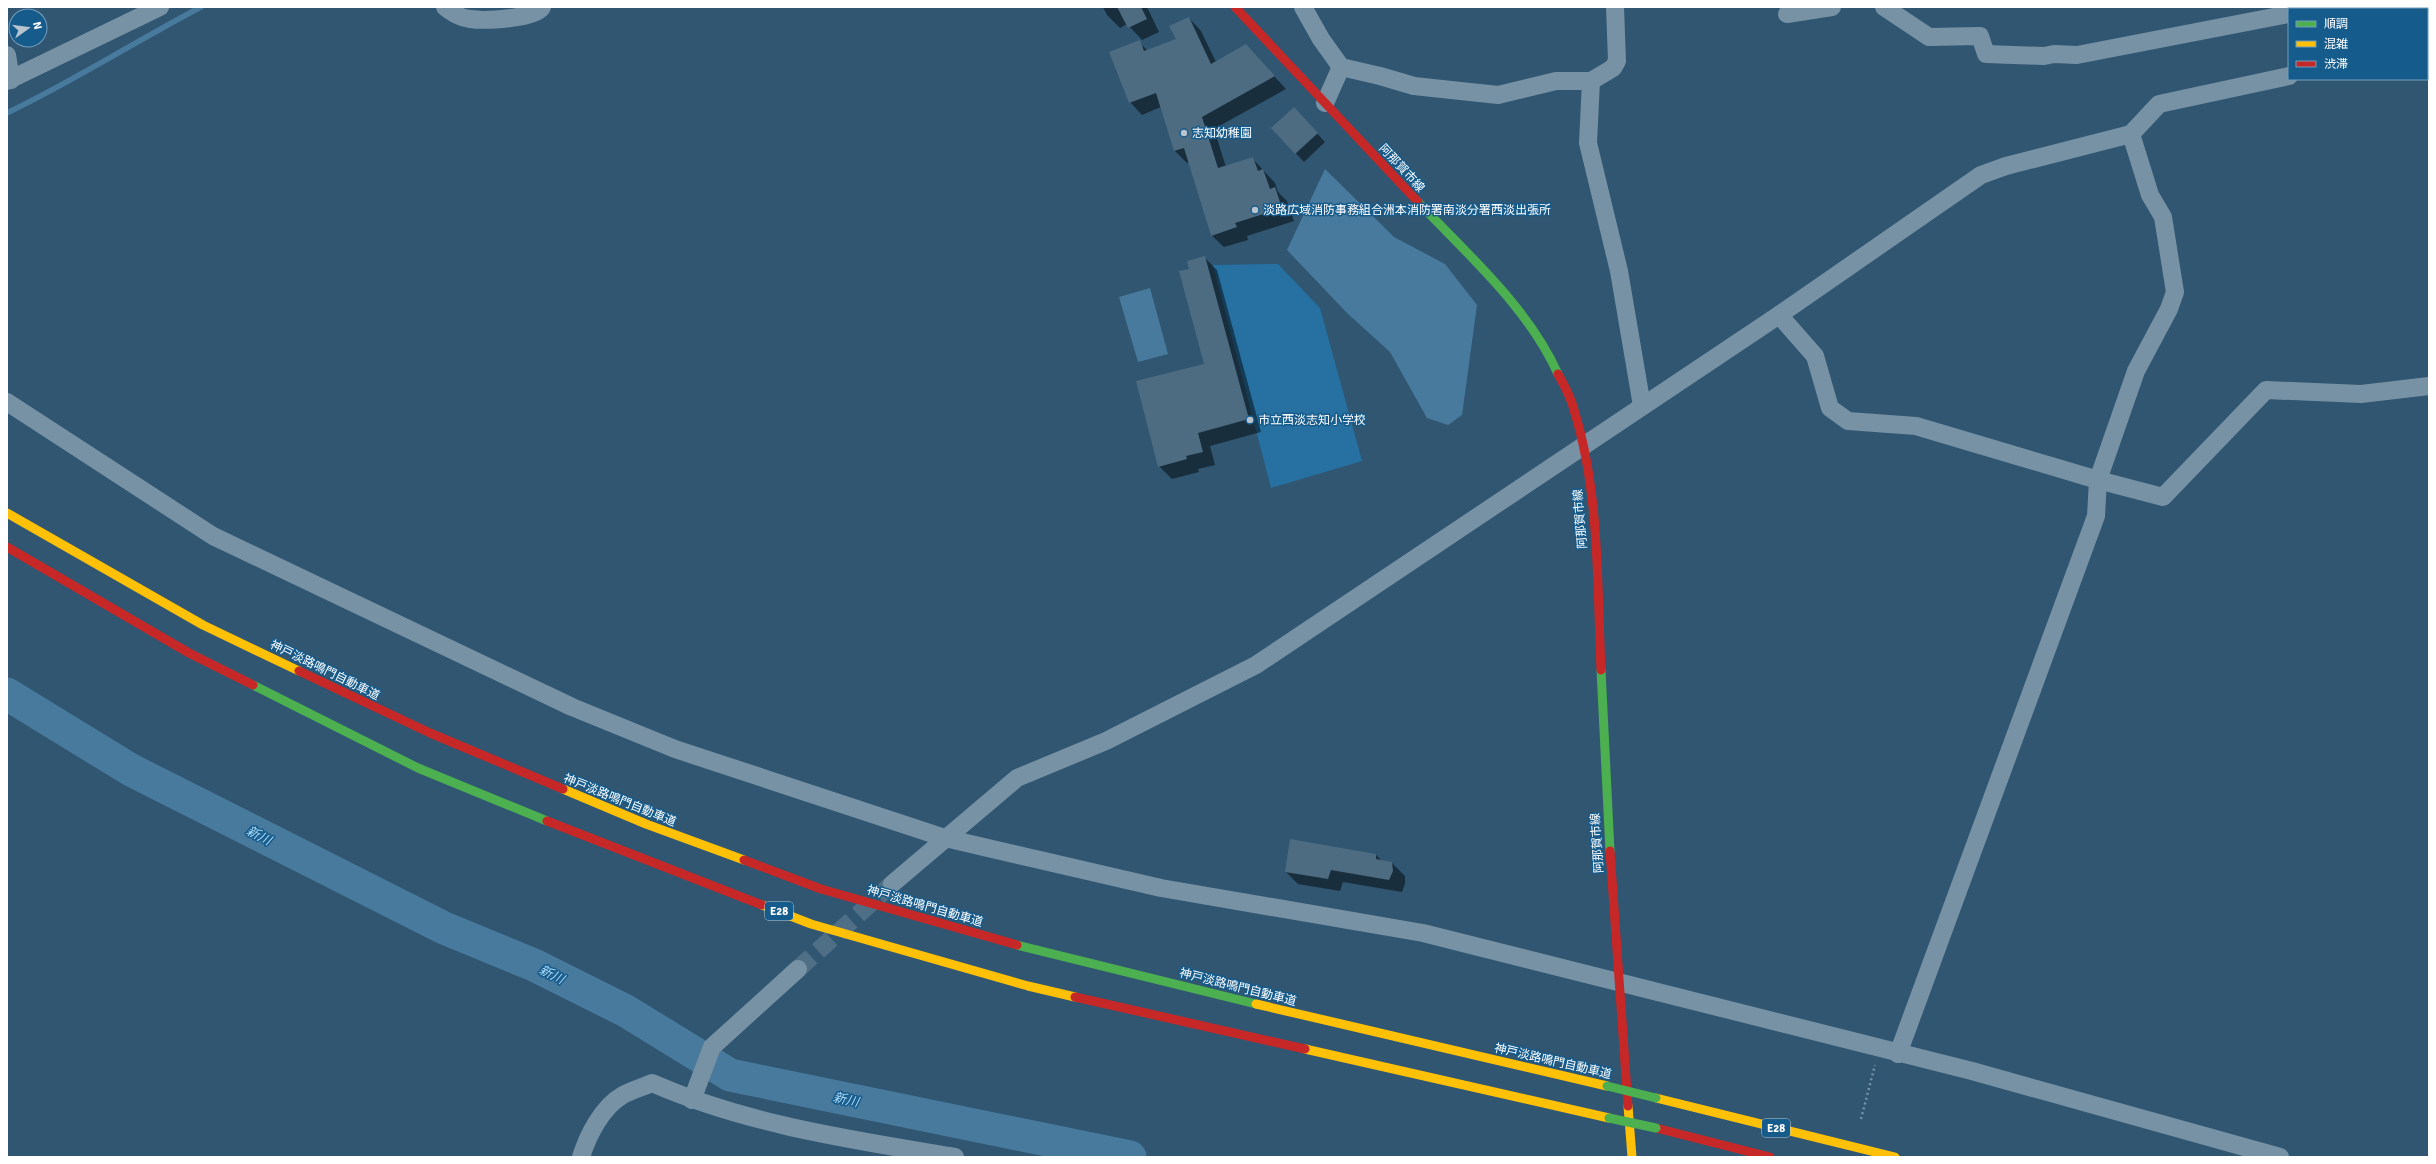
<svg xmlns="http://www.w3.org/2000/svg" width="2436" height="1164" viewBox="0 0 2436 1164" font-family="Signika,'Noto Sans JP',sans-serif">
  <rect width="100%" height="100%" fill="#305671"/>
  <polygon fill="#2671a1" points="1278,264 1320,308 1362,461 1271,488 1213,265"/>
  <g fill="#487a9d">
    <polygon points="1325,169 1394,237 1445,264 1477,305 1462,415 1448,425 1427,418 1390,352 1347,313 1287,250"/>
    <polygon points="1150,288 1168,354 1138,362 1119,297"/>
  </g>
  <g fill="#0007">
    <polygon points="1103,7 1147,7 1159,32 1142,40 1127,24 1120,28 1107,15"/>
    <polygon points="1189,18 1201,31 1216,62 1246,45 1286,89 1214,129 1226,167 1252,158 1275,183 1278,192 1287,201 1294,221 1247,236 1248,240 1224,247 1211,235 1189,162 1187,163 1175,151 1161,107 1142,115 1130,102 1139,42 1148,51 1177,40"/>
    <polygon points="1302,117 1325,142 1304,162 1272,128"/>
    <polygon points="1204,257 1217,270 1261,432 1210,446 1215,465 1198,469 1199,472 1172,479 1159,466 1205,365 1190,269"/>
    <polygon points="1376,855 1383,862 1392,863 1405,876 1405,884 1402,892 1343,882 1340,891 1298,884 1286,872"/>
  </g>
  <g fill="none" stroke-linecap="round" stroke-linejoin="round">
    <path stroke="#487a9d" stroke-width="5.5" d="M7 113C74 81 136 41 201 7"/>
    <polyline stroke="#487a9d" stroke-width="33" points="7,694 131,770 444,928 534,965 626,1011 730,1075 1130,1157"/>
  </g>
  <g fill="#4d6c81">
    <polygon points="1117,7 1141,7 1147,19 1128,28"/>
    <polygon points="1189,17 1211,64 1246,44 1275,76 1202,117 1218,168 1253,157 1258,171 1263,169 1270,189 1275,187 1282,208 1235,223 1237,227 1211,236 1184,148 1174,151 1156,93 1129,103 1109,52 1140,40 1144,51 1176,39 1169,26"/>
    <polygon points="1294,107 1318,133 1295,154 1271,128"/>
    <polygon points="1205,256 1249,419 1198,433 1203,452 1186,456 1187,459 1158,467 1136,381 1204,364 1179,271 1189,269 1187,261"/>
    <polygon points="1290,839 1376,854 1376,859 1392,862 1393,871 1389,880 1331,870 1328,879 1285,872"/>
  </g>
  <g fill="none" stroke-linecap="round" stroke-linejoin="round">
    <polyline stroke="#4f6f86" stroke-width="18" stroke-dasharray="18 9" stroke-linecap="butt" points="798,969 892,884"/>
    <polyline stroke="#7792a5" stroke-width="2.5" stroke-dasharray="2 3" stroke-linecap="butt" points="1861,1119 1875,1065"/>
    <g stroke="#7792a5" stroke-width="18">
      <path d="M445 7C453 13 460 18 470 19 483 21 537 19 542 7"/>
      <polyline points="1303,7 1321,39 1341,67 1380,76 1414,86 1498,95 1556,81 1591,81 1613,68 1617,61 1615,7"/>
      <polyline points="1884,7 1929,37 1980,36 1986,54 2044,56 2054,54 2077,55 2289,14"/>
      <polyline points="2311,9 2318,7"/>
      <polyline points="1787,14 1832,7"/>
      <polyline points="2427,44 2429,44"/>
      <polyline points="7,55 11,80"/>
      <polyline points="7,81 160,7"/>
      <polyline points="1591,81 1588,143 1619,271 1642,406"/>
      <polyline points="1325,103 1341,67"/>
      <polyline points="1779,315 1815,356 1830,408 1848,421 1916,426 2098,480 2163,497 2266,390 2361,394 2429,386"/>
      <polyline points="7,402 213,536 572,707 675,749 945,838 1161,888 1423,933 1972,1071 2280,1157"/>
      <polyline points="892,884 1017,778 1106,741 1256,665 1779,315 1981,175 2006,166 2131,134 2159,104 2289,76"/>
      <polyline points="1898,1054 2096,516 2098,480 2136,371 2169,309 2175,292 2163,217 2150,195 2131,134"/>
      <polyline points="692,1100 712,1047 798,969"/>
      <path d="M581 1157C588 1135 602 1107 623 1095 632 1090 643 1087 652 1083 748 1125 853 1140 955 1157"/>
    </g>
    <g stroke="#4caf50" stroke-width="9">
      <path d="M1418 202C1468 255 1528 307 1558 374"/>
      <polyline points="1601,670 1610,851"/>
      <polyline points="253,685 418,768 547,821"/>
      <polyline points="1017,945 1256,1004"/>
    </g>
    <g stroke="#ffc107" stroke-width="9">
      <polyline points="7,513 203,625 299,671"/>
      <polyline points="563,789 646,824 744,860"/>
      <polyline points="762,905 811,924 1028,986 1075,997"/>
      <polyline points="1256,1004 1607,1086"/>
      <polyline points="1305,1049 1609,1118"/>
      <polyline points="1656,1098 1895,1157"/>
      <polyline points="1628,1106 1632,1157"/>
    </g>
    <g stroke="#c62828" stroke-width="9">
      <polyline points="1235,7 1418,202"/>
      <path d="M1558 374C1564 385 1571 397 1574 410 1600 493 1597 584 1601 670"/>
      <polyline points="7,547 189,653 253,685"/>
      <polyline points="299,671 430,733 563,789"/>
      <polyline points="547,821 762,905"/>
      <polyline points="1610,851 1628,1106"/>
      <polyline points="744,860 821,889 1017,945"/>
      <polyline points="1075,997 1305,1049"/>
      <polyline points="1656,1128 1770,1157"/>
    </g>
    <g stroke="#4caf50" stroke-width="9">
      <polyline points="1607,1086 1656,1098"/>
      <polyline points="1609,1118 1656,1128"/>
    </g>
  </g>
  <g fill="#b7c4cd" stroke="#155b8c" stroke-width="1.5">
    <circle cx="1184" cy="133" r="4"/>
    <circle cx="1255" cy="210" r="4"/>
    <circle cx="1250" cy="420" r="4"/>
  </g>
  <g text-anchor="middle" stroke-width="3" stroke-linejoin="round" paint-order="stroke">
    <g fill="#155b8c" stroke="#b9cedc" stroke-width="1">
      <rect x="765" y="902" width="28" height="18" rx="3"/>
      <rect x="1762" y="1119" width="28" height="18" rx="3"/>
    </g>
    <g font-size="11" font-weight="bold" fill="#fff">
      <text x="779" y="915">E28</text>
      <text x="1776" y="1132">E28</text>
    </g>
    <g font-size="12" fill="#fff" stroke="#155b8c" text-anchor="start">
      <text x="1192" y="137">志知幼稚園</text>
      <text x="1263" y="214">淡路広域消防事務組合洲本消防署南淡分署西淡出張所</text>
      <text x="1258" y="424">市立西淡志知小学校</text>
    </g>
    <g font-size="12" fill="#fff" stroke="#155b8c">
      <text transform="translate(1402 168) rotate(47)" y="4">阿那賀市線</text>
      <text transform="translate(1580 519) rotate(-95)" y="4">阿那賀市線</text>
      <text transform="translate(325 670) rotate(26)" y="4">神戸淡路鳴門自動車道</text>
      <text transform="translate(620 800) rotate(22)" y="4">神戸淡路鳴門自動車道</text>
      <text transform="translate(1597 843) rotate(-94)" y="4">阿那賀市線</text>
      <text transform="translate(925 906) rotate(16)" y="4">神戸淡路鳴門自動車道</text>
      <text transform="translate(1238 987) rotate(14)" y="4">神戸淡路鳴門自動車道</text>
      <text transform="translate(1553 1061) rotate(13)" y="4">神戸淡路鳴門自動車道</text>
    </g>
    <g font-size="13" font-style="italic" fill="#aad9f7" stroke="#155b8c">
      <text transform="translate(259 835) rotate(27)" y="5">新川</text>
      <text transform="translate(552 974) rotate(26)" y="5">新川</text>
      <text transform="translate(846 1099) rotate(12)" y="5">新川</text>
    </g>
  </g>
  <rect width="2436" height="1164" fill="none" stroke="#ffffff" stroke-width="16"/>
  <rect x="2288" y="8" width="140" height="72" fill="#155b8c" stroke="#739dba"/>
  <rect x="2296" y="21" width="20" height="6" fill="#4caf50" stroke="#739dba"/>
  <text x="2324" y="28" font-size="12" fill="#ffffff">順調</text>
  <rect x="2296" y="41" width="20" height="6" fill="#ffc107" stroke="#739dba"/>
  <text x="2324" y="48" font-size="12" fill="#ffffff">混雑</text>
  <rect x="2296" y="61" width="20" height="6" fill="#c62828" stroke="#739dba"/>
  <text x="2324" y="68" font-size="12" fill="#ffffff">渋滞</text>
  <g transform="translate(28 28) rotate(76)"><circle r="19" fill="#155b8c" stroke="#739dba"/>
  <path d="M0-3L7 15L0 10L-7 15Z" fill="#b7c4cd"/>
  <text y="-6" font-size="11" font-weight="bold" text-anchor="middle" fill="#ffffff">N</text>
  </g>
</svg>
